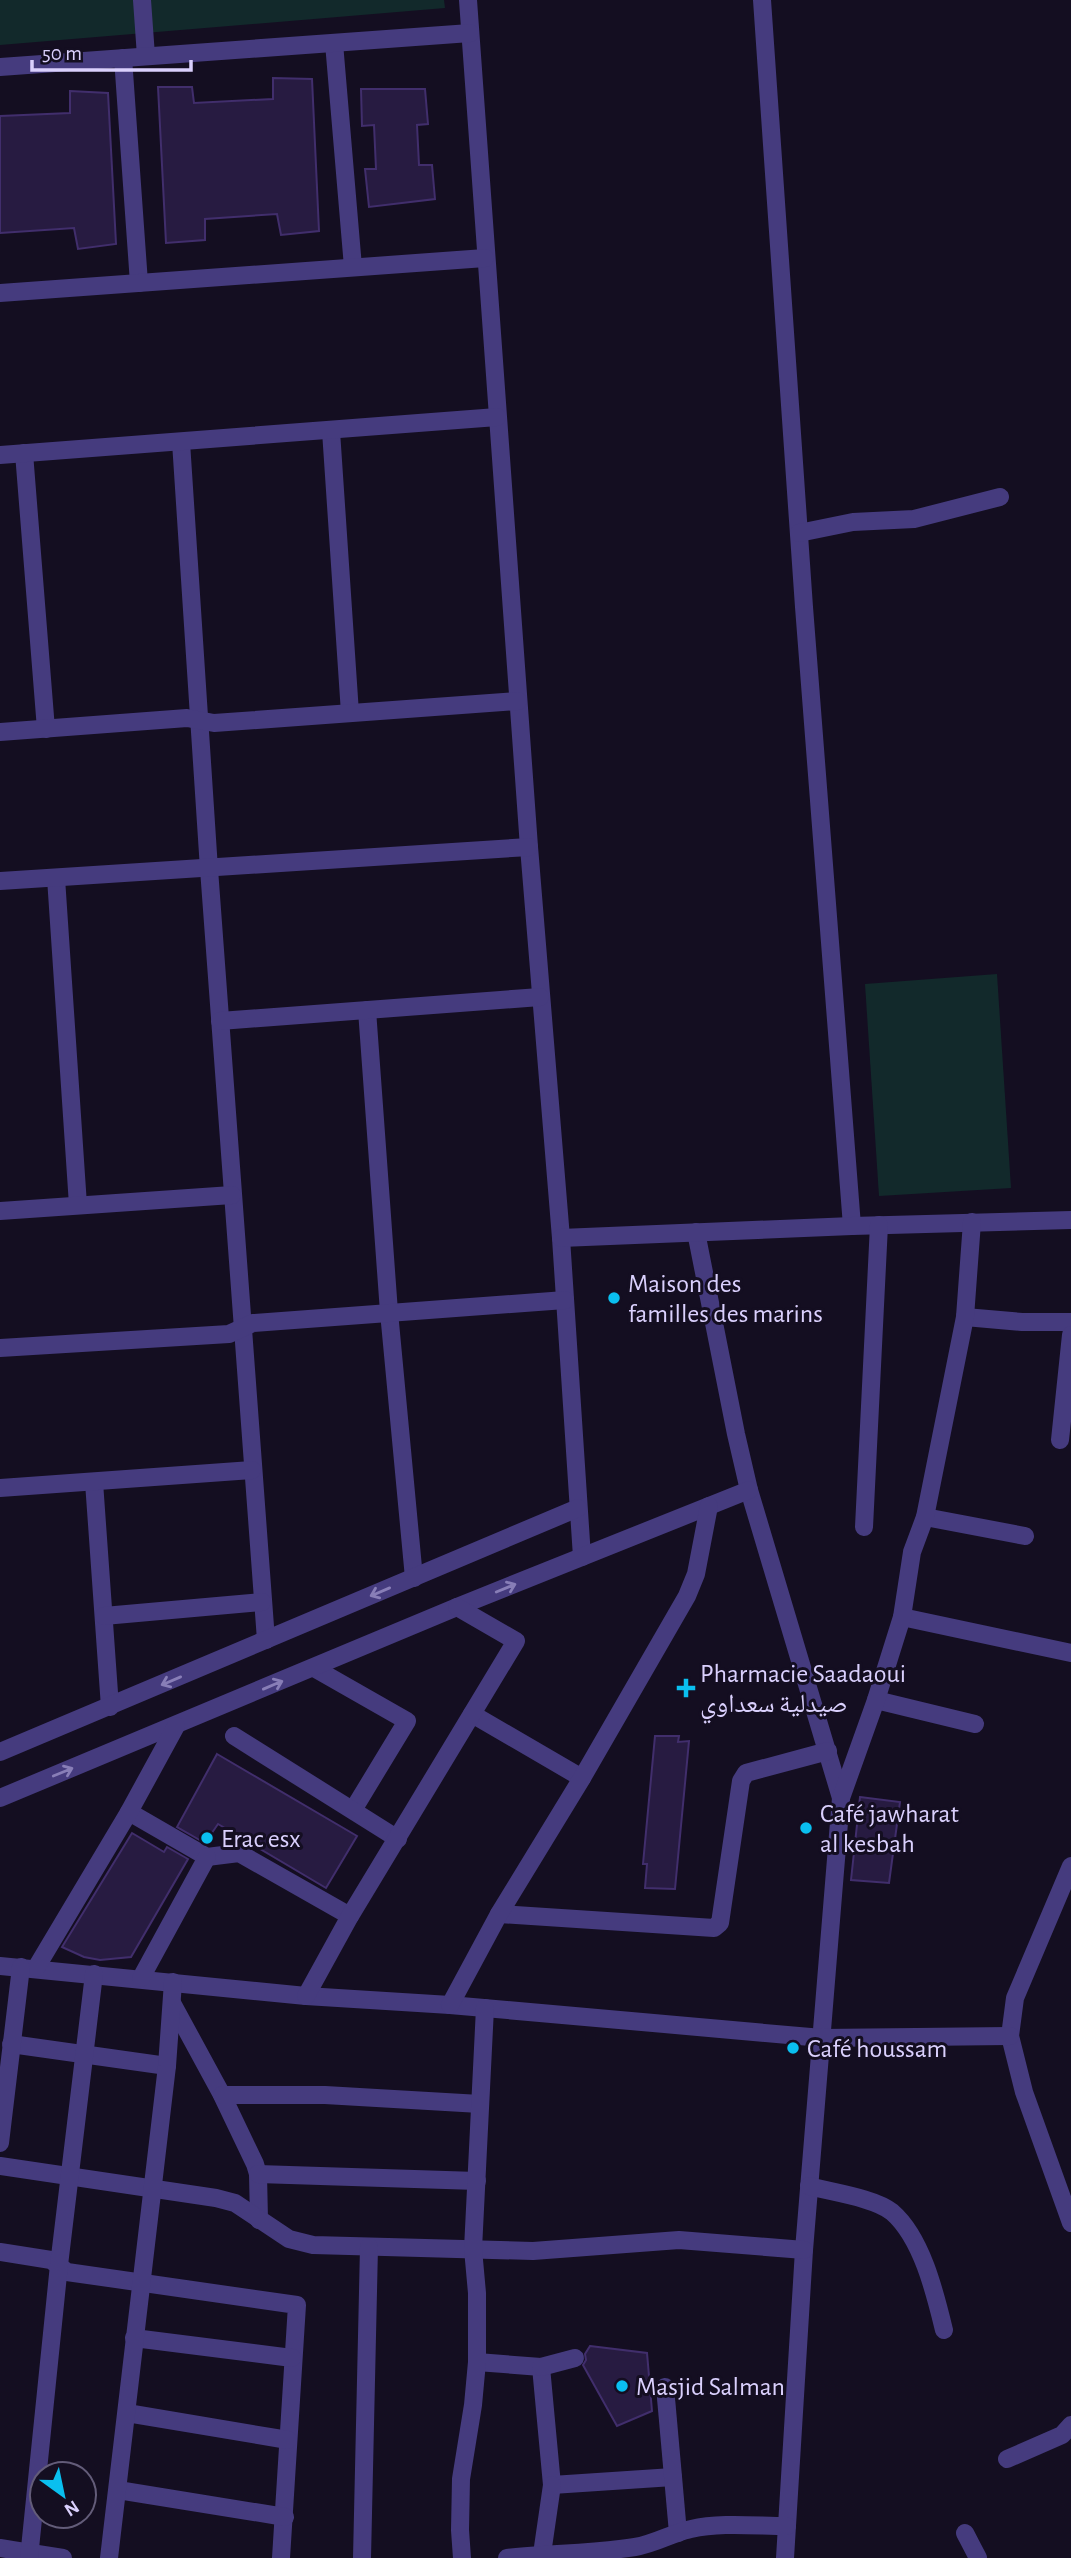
<svg xmlns="http://www.w3.org/2000/svg" width="1071" height="2558" viewBox="0 0 1071 2558" font-family="'Alegreya Sans','Noto Naskh Arabic',sans-serif">
  <rect width="100%" height="100%" fill="#140e21"/>
  <g fill="#12292b">
    <polygon points="0,0 444,0 445,8 0,45"/>
    <polygon points="997,974 1011,1188 879,1196 865,984"/>
  </g>
  <g fill="#271b41" stroke="#412e6c" stroke-width="2">
    <polygon points="273,78 312,79 319,231 281,235 277,214 205,219 205,240 166,243 158,87 192,87 194,103 273,99"/>
    <polygon points="361,89 425,89 428,124 417,125 419,165 432,165 435,199 369,207 365,169 376,169 374,125 362,126"/>
    <polygon points="70,91 108,93 116,244 78,249 74,228 0,233 0,116 70,113"/>
    <polygon points="655,1736 679,1736 678,1742 689,1741 675,1889 645,1888 647,1864 643,1864"/>
    <polygon points="217,1754 357,1836 326,1888 218,1824 205,1843 177,1827"/>
    <polygon points="860,1797 900,1802 889,1883 851,1880"/>
    <polygon points="132,1833 164,1852 167,1847 188,1859 131,1957 100,1960 84,1957 62,1947"/>
    <polygon points="590,2346 647,2353 652,2411 617,2426 583,2365 586,2360 585,2354"/>
  </g>
  <g fill="none" stroke-linecap="round" stroke-linejoin="round">
    <g stroke="#453b7e" stroke-width="18">
      <polyline points="142,0 146,56"/>
      <polyline points="468,0 529,847 561,1238 582,1557"/>
      <polyline points="762,0 804,607 852,1226"/>
      <polyline points="334,43 353,267"/>
      <polyline points="123,58 139,283"/>
      <polyline points="0,67 470,33"/>
      <polyline points="0,293 485,258"/>
      <polyline points="331,431 350,713"/>
      <polyline points="181,442 209,869 266,1640"/>
      <polyline points="24,453 46,729"/>
      <polyline points="0,455 497,417"/>
      <polyline points="799,533 853,522 914,519 1000,497"/>
      <polyline points="0,732 187,718 214,723 518,701"/>
      <polyline points="56,878 78,1205"/>
      <polyline points="0,881 529,847"/>
      <polyline points="367,1010 389,1312 414,1578"/>
      <polyline points="220,1021 540,997"/>
      <polyline points="0,1211 232,1195"/>
      <polyline points="696,1232 736,1434 749,1490 841,1798 804,2250 785,2558"/>
      <polyline points="561,1238 852,1226 1071,1220"/>
      <polyline points="965,1317 1022,1322 1071,1322"/>
      <polyline points="0,1348 229,1334 253,1323 565,1300"/>
      <polyline points="1060,1440 1071,1335"/>
      <polyline points="94,1482 110,1707"/>
      <polyline points="0,1488 252,1470"/>
      <polyline points="925,1517 1025,1536"/>
      <polyline points="864,1527 879,1225"/>
      <polyline points="104,1616 262,1602"/>
      <polyline points="902,1617 1071,1653"/>
      <polyline points="314,1668 407,1721 353,1810"/>
      <polyline points="876,1700 975,1724"/>
      <polyline points="472,1714 582,1778"/>
      <polyline points="234,1736 398,1839"/>
      <polyline points="0,1752 578,1508"/>
      <polyline points="0,1798 457,1607 749,1490"/>
      <polyline points="841,1798 876,1700 902,1617 912,1552 925,1517 965,1317 972,1222"/>
      <polyline points="129,1812 207,1857 239,1853 350,1916"/>
      <polyline points="1071,1866 1015,1998 1010,2036 1024,2092 1071,2223"/>
      <polyline points="499,1914 714,1928 720,1923 741,1781 746,1773 828,1751"/>
      <polyline points="0,1966 306,1996 450,2005 822,2038 1010,2036"/>
      <polyline points="36,1968 129,1812 176,1726"/>
      <polyline points="141,1978 207,1857"/>
      <polyline points="306,1996 350,1916 516,1641 457,1607"/>
      <polyline points="172,2003 222,2095 255,2164 258,2174 259,2220"/>
      <polyline points="450,2005 499,1914 582,1778 687,1596 696,1574 709,1506"/>
      <polyline points="11,2044 167,2066"/>
      <polyline points="222,2095 325,2095 480,2104"/>
      <polyline points="0,2143 21,1967"/>
      <polyline points="0,2166 216,2198 235,2203 289,2239 313,2245 533,2251 679,2240 804,2250"/>
      <polyline points="258,2174 477,2181"/>
      <path d="M809 2186C831 2192 875 2198 892 2212 922 2238 935 2293 944 2330"/>
      <polyline points="0,2252 51,2260 67,2272 297,2305 281,2558"/>
      <polyline points="134,2338 292,2358"/>
      <polyline points="477,2362 541,2367 552,2485 673,2477"/>
      <polyline points="541,2367 575,2358"/>
      <polyline points="665,2387 678,2533"/>
      <polyline points="127,2413 288,2440"/>
      <polyline points="1007,2459 1062,2435 1071,2425"/>
      <polyline points="118,2490 285,2517"/>
      <polyline points="965,2533 978,2558"/>
      <polyline points="0,2548 63,2558"/>
      <polyline points="542,2554 552,2485"/>
      <polyline points="29,2558 59,2265 94,1974"/>
      <polyline points="109,2558 167,2066 173,1982"/>
      <polyline points="362,2558 369,2247"/>
      <polyline points="462,2558 460,2530 461,2479 473,2405 477,2362 477,2293 473,2249 485,2008"/>
      <path d="M507 2558C550 2553 592 2554 635 2547 655 2544 672 2533 691 2529 721 2522 756 2526 787 2526"/>
    </g>
  </g>
  <defs><path id="oneway-shaft" d="M-6 0H5M1.5-3L5.5 0L1.5 3" fill="none" stroke-width="1.6" stroke-linecap="round" stroke-linejoin="round" transform="scale(1.75)"/></defs>
  <g stroke="#887eb7">
    <use href="#oneway-shaft" transform="translate(506 1588) rotate(-22)"/>
    <use href="#oneway-shaft" transform="translate(380 1592) rotate(157)"/>
    <use href="#oneway-shaft" transform="translate(171 1681) rotate(157)"/>
    <use href="#oneway-shaft" transform="translate(273 1685) rotate(-23)"/>
    <use href="#oneway-shaft" transform="translate(63 1772) rotate(-22)"/>
  </g>
  <g fill="#0abfef" stroke="#140e21" stroke-width="2.5">
    <circle cx="614" cy="1298" r="7"/>
    <path d="M682.5 1677.5h7v7h7v7h-7v7h-7v-7h-7v-7h7z"/>
    <circle cx="806" cy="1828" r="7"/>
    <circle cx="207" cy="1838" r="7"/>
    <circle cx="793" cy="2048" r="7"/>
    <circle cx="622" cy="2386" r="7"/>
  </g>
  <g text-anchor="middle" stroke-width="6" stroke-linejoin="round" paint-order="stroke">
    <g font-size="26" fill="#dad0fd" stroke="#140e21" text-anchor="start">
      <text x="628" y="1292">Maison des<tspan x="628" dy="30">familles des marins</tspan></text>
      <text x="700" y="1682">Pharmacie Saadaoui<tspan x="700" dy="30">صيدلية سعداوي</tspan></text>
      <text x="820" y="1822">Café jawharat<tspan x="820" dy="30">al kesbah</tspan></text>
      <text x="221" y="1847">Erac esx</text>
      <text x="807" y="2057">Café houssam</text>
      <text x="636" y="2395">Masjid Salman</text>
    </g>
  </g>
  <g transform="translate(63 2495) rotate(147)"><circle r="33" fill="#140e21" stroke="#635c79" stroke-width="2"/>
  <path d="M0-5L12 26L0 18L-12 26Z" fill="#0abfef"/>
  <text y="-10" font-size="19" font-weight="bold" text-anchor="middle" fill="#dad0fd">N</text>
  </g>
  <path d="M32 60v10h159v-10" fill="none" stroke="#dad0fd" stroke-width="3.5"/>
  <text x="42" y="60" font-size="21" fill="#dad0fd" stroke="#140e21" stroke-width="5" paint-order="stroke">50 m</text>
</svg>
